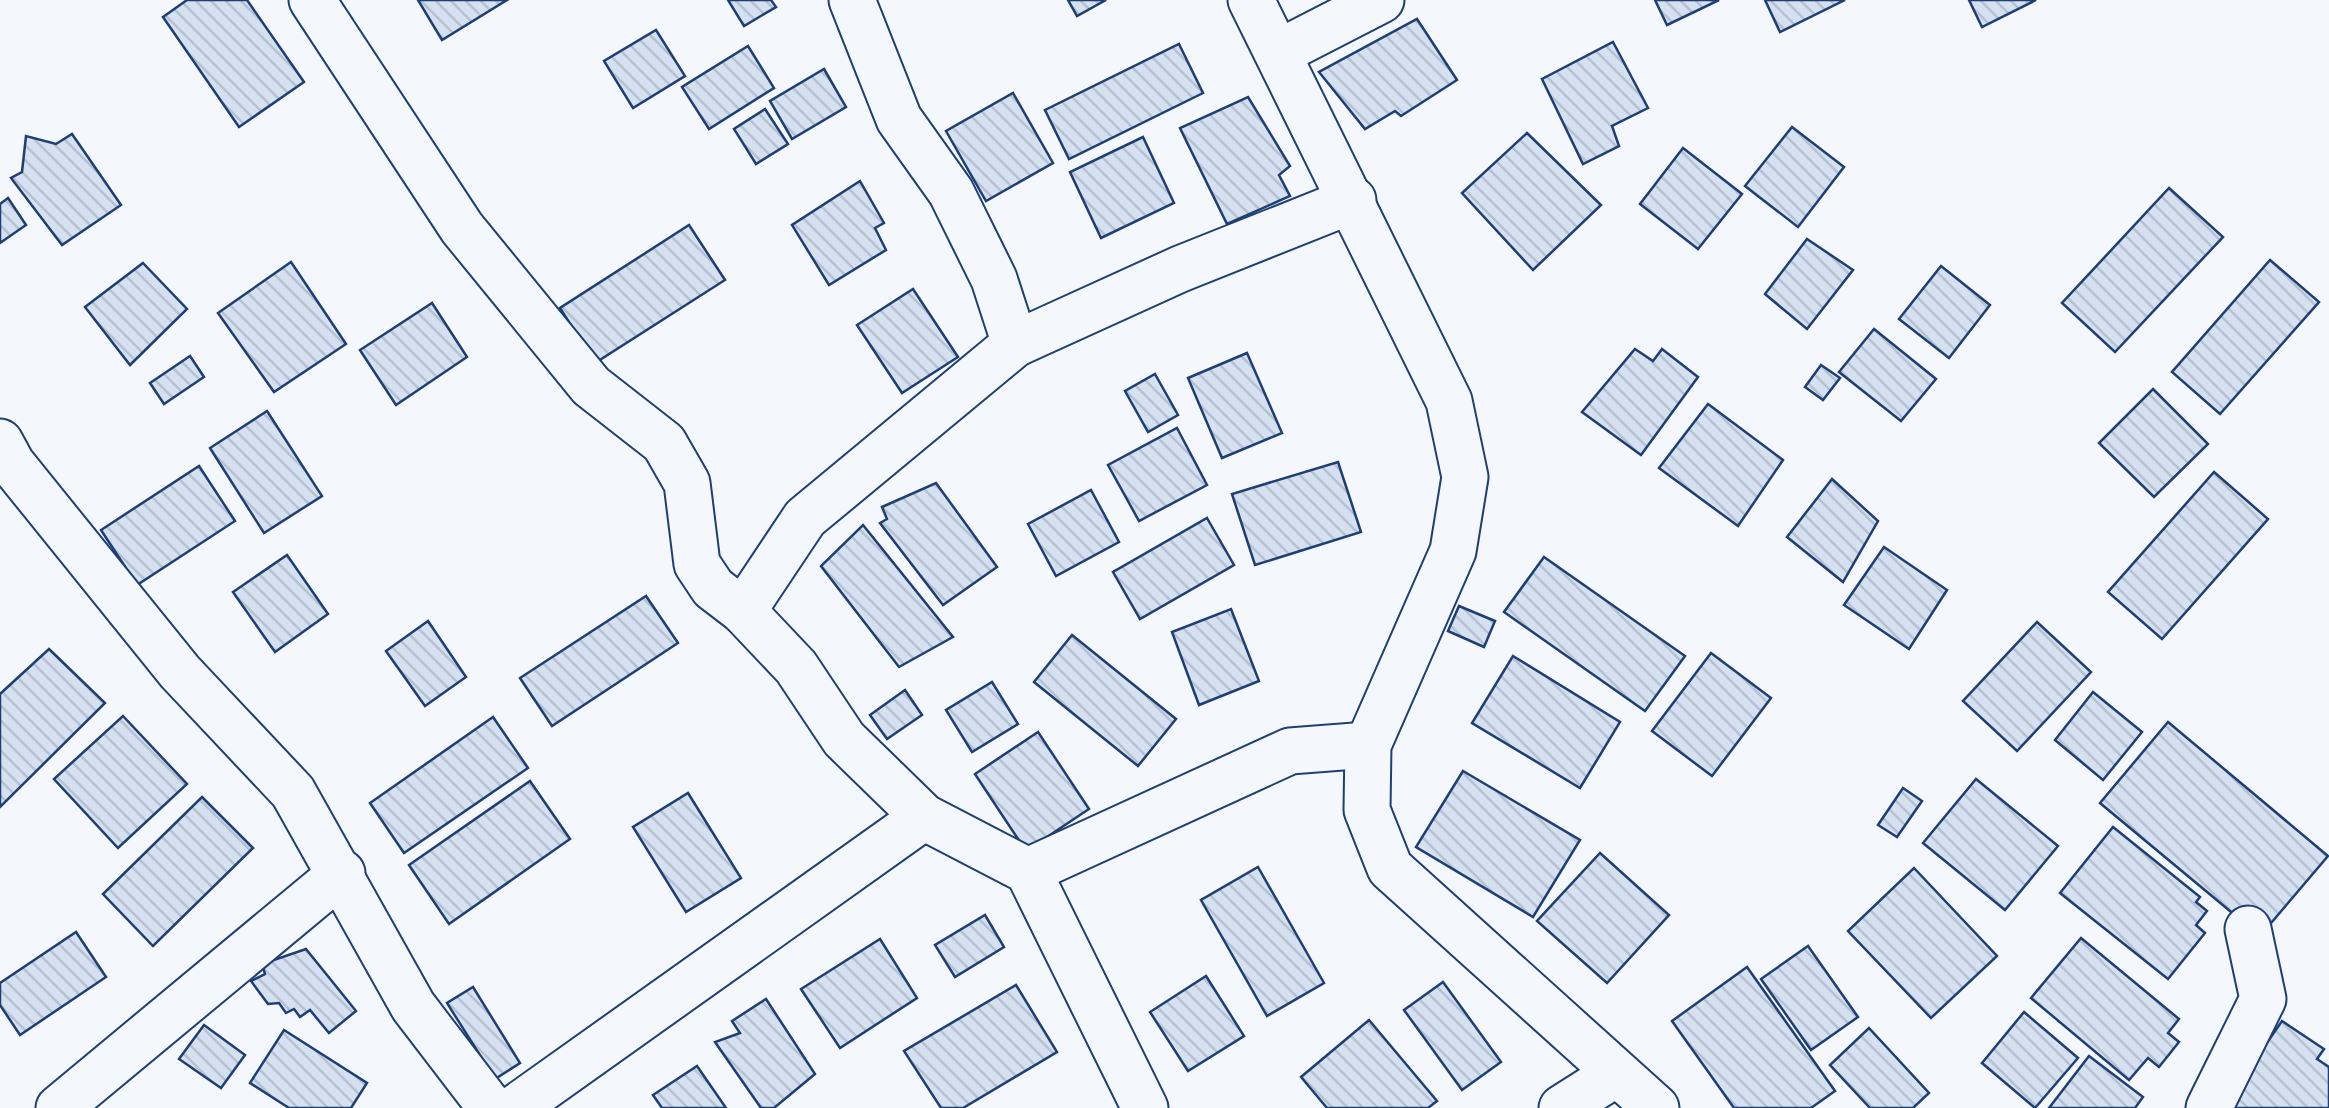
<svg xmlns="http://www.w3.org/2000/svg" width="2329" height="1108" viewBox="0 0 2329 1108" font-family="'Golos Text',sans-serif">
  <defs>
    <pattern id="building-back-hatch" width="6" height="6" patternUnits="userSpaceOnUse" patternTransform="scale(2.5)"><rect width="6" height="6" fill="#d5e0f0"/><path d="M-1 5l2 2M0 0l6 6M5-1l2 2" fill="none" stroke="#b6c1d1"/></pattern>
  </defs>
  <rect width="100%" height="100%" fill="#f4f7fb"/>
  <g fill="url(#building-back-hatch)" stroke="#1d3f73" stroke-width="2.5">
    <polygon points="187,0 247,0 304,82 239,127 163,17"/>
    <polygon points="418,0 507,0 442,40"/>
    <polygon points="728,0 771,0 776,7 744,26"/>
    <polygon points="1068,0 1106,0 1077,16"/>
    <polygon points="1655,0 1719,0 1667,25"/>
    <polygon points="1765,0 1845,0 1780,32"/>
    <polygon points="1969,0 2036,0 1982,27"/>
    <polygon points="1417,19 1457,80 1401,116 1395,111 1365,129 1319,72"/>
    <polygon points="656,30 685,76 633,108 604,61"/>
    <polygon points="1613,42 1648,108 1612,126 1619,146 1583,164 1542,79"/>
    <polygon points="1179,44 1203,93 1069,159 1045,110"/>
    <polygon points="748,46 774,88 709,129 682,87"/>
    <polygon points="824,69 846,107 792,139 770,101"/>
    <polygon points="1013,93 1053,163 986,201 946,131"/>
    <polygon points="1248,97 1290,166 1279,175 1290,196 1227,224 1180,128"/>
    <polygon points="765,109 788,144 756,164 734,129"/>
    <polygon points="1792,127 1844,167 1798,227 1745,186"/>
    <polygon points="1527,133 1601,205 1533,270 1462,193"/>
    <polygon points="72,134 121,205 62,245 11,178 22,172 26,136 56,144"/>
    <polygon points="1143,137 1174,203 1101,238 1070,172"/>
    <polygon points="1683,148 1742,194 1698,249 1640,204"/>
    <polygon points="860,181 884,223 875,228 886,250 829,285 792,225"/>
    <polygon points="2169,188 2223,237 2115,352 2062,303"/>
    <polygon points="8,198 26,225 0,243 0,204"/>
    <polygon points="689,225 725,280 595,363 560,308"/>
    <polygon points="1807,239 1853,270 1807,329 1765,294"/>
    <polygon points="2270,260 2319,302 2220,414 2172,372"/>
    <polygon points="291,262 346,344 274,392 218,313"/>
    <polygon points="143,263 187,309 130,365 85,307"/>
    <polygon points="1941,266 1990,305 1949,358 1899,319"/>
    <polygon points="913,289 958,357 902,393 857,325"/>
    <polygon points="432,303 467,357 396,405 360,350"/>
    <polygon points="1874,329 1936,379 1901,421 1839,372"/>
    <polygon points="1635,349 1653,361 1662,349 1698,377 1641,455 1582,412"/>
    <polygon points="1247,353 1282,433 1222,458 1188,378"/>
    <polygon points="190,356 204,377 164,404 150,383"/>
    <polygon points="1821,365 1840,378 1823,400 1805,387"/>
    <polygon points="1155,374 1178,415 1148,432 1125,391"/>
    <polygon points="2153,389 2208,444 2154,497 2099,443"/>
    <polygon points="1708,404 1783,460 1738,526 1659,468"/>
    <polygon points="267,411 322,496 264,533 210,448"/>
    <polygon points="1177,428 1207,485 1139,521 1108,465"/>
    <polygon points="1338,462 1361,532 1255,565 1232,494"/>
    <polygon points="199,466 235,521 137,585 101,530"/>
    <polygon points="2214,472 2268,519 2162,639 2108,592"/>
    <polygon points="1832,479 1878,521 1843,582 1787,537"/>
    <polygon points="936,483 997,567 943,605 880,523 887,519 882,507"/>
    <polygon points="1091,490 1119,542 1056,576 1028,524"/>
    <polygon points="1207,518 1234,565 1140,619 1113,572"/>
    <polygon points="863,525 953,637 899,667 821,566"/>
    <polygon points="1884,547 1947,590 1909,649 1844,605"/>
    <polygon points="287,555 328,614 275,652 233,592"/>
    <polygon points="1544,557 1685,656 1645,711 1504,612"/>
    <polygon points="646,596 678,643 552,726 520,678"/>
    <polygon points="1459,606 1495,621 1484,647 1448,631"/>
    <polygon points="1231,609 1259,681 1199,705 1172,632"/>
    <polygon points="428,621 466,677 425,706 386,651"/>
    <polygon points="2037,622 2091,672 2017,751 1963,701"/>
    <polygon points="1072,635 1176,719 1138,766 1034,682"/>
    <polygon points="49,649 105,703 0,807 0,694"/>
    <polygon points="1711,653 1771,698 1712,776 1652,731"/>
    <polygon points="1513,656 1620,722 1580,788 1472,723"/>
    <polygon points="992,682 1018,724 972,752 946,710"/>
    <polygon points="905,690 922,715 887,739 870,715"/>
    <polygon points="2093,692 2142,732 2103,780 2055,740"/>
    <polygon points="123,716 187,784 118,848 54,779"/>
    <polygon points="493,717 528,768 404,853 370,803"/>
    <polygon points="2168,722 2328,856 2260,936 2100,803"/>
    <polygon points="1038,732 1089,809 1026,851 975,774"/>
    <polygon points="1463,771 1580,840 1533,917 1416,847"/>
    <polygon points="1976,779 2058,846 2005,910 1923,843"/>
    <polygon points="530,781 570,839 449,924 409,865"/>
    <polygon points="1903,788 1922,801 1897,837 1878,825"/>
    <polygon points="688,793 741,878 686,912 633,827"/>
    <polygon points="202,797 253,848 153,946 103,894"/>
    <polygon points="2113,827 2200,897 2196,902 2207,911 2196,925 2205,933 2168,979 2060,893"/>
    <polygon points="1600,853 1669,915 1607,983 1537,921"/>
    <polygon points="1258,867 1324,983 1267,1016 1201,900"/>
    <polygon points="1914,868 1997,956 1931,1018 1848,931"/>
    <polygon points="985,915 1004,947 955,977 935,945"/>
    <polygon points="76,932 106,977 20,1035 0,1005 0,983"/>
    <polygon points="2081,938 2179,1019 2168,1033 2179,1042 2159,1067 2148,1058 2129,1080 2031,998"/>
    <polygon points="880,939 917,998 840,1048 801,989"/>
    <polygon points="1808,946 1858,1017 1811,1050 1761,979"/>
    <polygon points="306,949 356,1011 329,1033 310,1010 300,1017 294,1009 286,1013 279,1003 268,1004 251,981 265,974 262,964"/>
    <polygon points="1747,967 1835,1091 1811,1108 1734,1108 1672,1021"/>
    <polygon points="1206,976 1244,1036 1188,1071 1150,1012"/>
    <polygon points="1443,982 1501,1062 1462,1090 1404,1010"/>
    <polygon points="1016,985 1057,1052 963,1108 941,1108 904,1051"/>
    <polygon points="473,987 520,1063 495,1079 447,1003"/>
    <polygon points="766,999 815,1074 774,1108 761,1108 715,1042 740,1033 732,1021"/>
    <polygon points="2024,1012 2078,1058 2035,1108 1982,1063"/>
    <polygon points="1369,1020 1437,1101 1428,1108 1327,1108 1301,1077"/>
    <polygon points="2282,1021 2324,1049 2317,1059 2329,1067 2329,1108 2226,1108 2223,1106"/>
    <polygon points="204,1025 245,1055 221,1088 179,1059"/>
    <polygon points="1869,1028 1929,1093 1913,1108 1870,1108 1830,1065"/>
    <polygon points="284,1030 367,1083 351,1108 289,1108 250,1083"/>
    <polygon points="2089,1056 2143,1097 2135,1108 2049,1108"/>
    <polygon points="697,1066 726,1108 662,1108 653,1095"/>
  </g>
  <g fill="none" stroke-linecap="round" stroke-linejoin="round">
    <defs>
      <g id="minor">
        <polyline points="312,0 462,228 591,386 664,443 687,483 697,564 713,588 743,611 796,667 844,739 924,817 1028,871 1145,1108"/>
        <polyline points="852,0 899,119 951,192 994,279 1015,344"/>
        <polyline points="1251,0 1449,401 1465,477 1453,551 1368,745 1367,810 1390,868 1656,1108"/>
        <polyline points="1278,53 1381,0"/>
        <polyline points="0,442 12,464 180,672 293,792 413,1006 491,1108"/>
        <polyline points="743,611 805,518 1015,344 1180,269 1353,200"/>
        <polyline points="1028,871 1290,751 1368,745"/>
        <polyline points="59,1108 342,873"/>
        <polyline points="515,1108 924,817"/>
        <polyline points="1562,1108 1614,1075"/>
        <polyline points="2209,1108 2263,999 2248,929"/>
      </g>
    </defs>
    <use href="#minor" stroke="#1d3f73" stroke-width="49"/>
    <use href="#minor" stroke="#f4f7fb" stroke-width="45"/>
  </g>
</svg>
